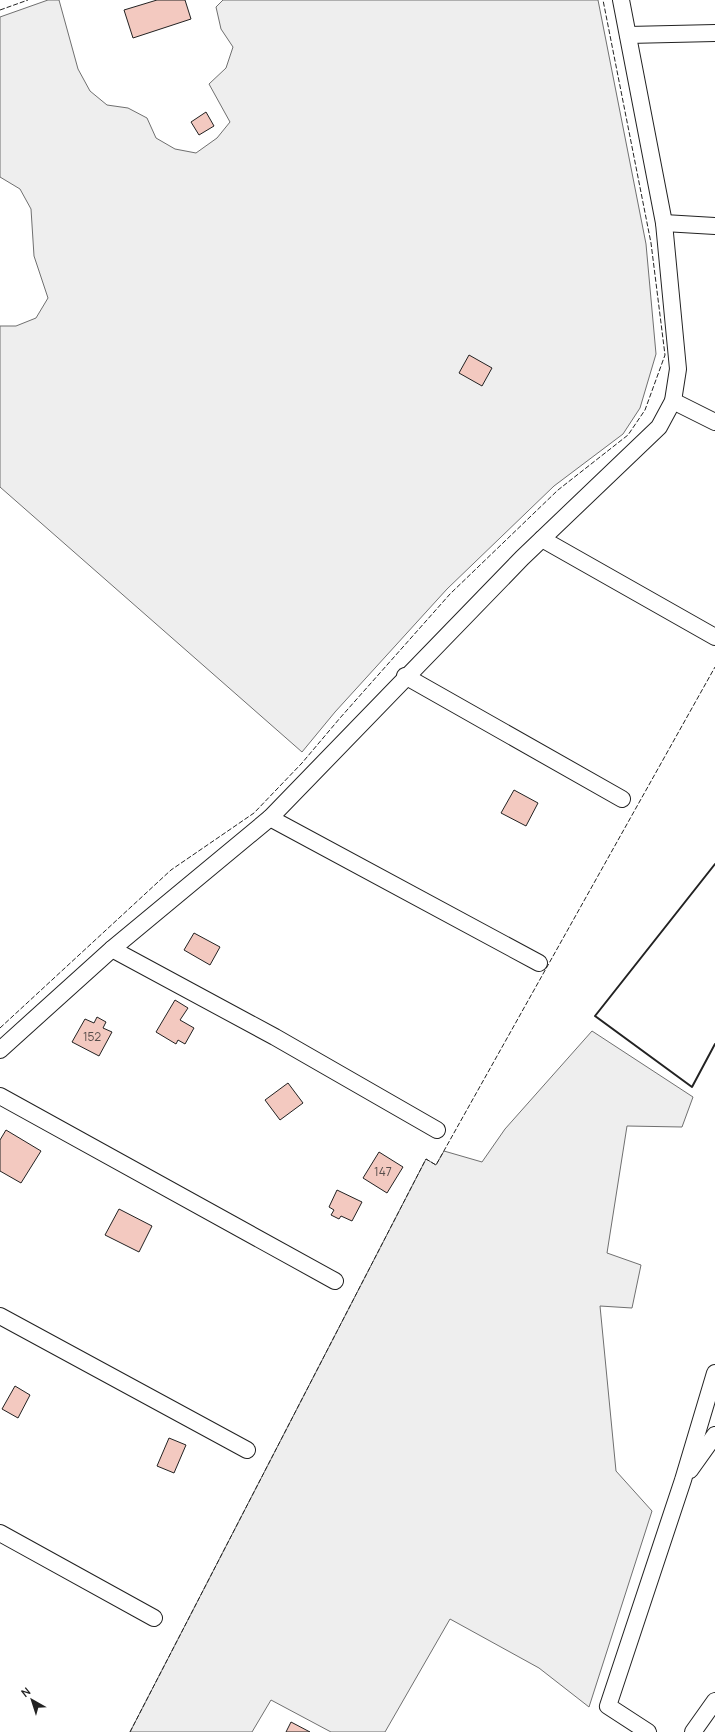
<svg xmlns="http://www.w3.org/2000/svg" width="715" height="1732" viewBox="0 0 715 1732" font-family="Manrope,sans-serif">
  <rect width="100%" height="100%" fill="#fff"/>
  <g fill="#eee" stroke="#6f6f6f">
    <polygon points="48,0 59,0 78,69 90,91 107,105 128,108 147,118 156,138 175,149 196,153 217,138 230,122 209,84 226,68 233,47 221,29 216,7 223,0 598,0 646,244 656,354 640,408 623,434 554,486 447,589 335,712 302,752 0,487 0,326 16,326 36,318 48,298 34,256 31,209 20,189 0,177 0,17"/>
    <polygon points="592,1031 693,1097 682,1127 627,1126 607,1253 641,1265 632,1308 600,1306 616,1471 652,1511 589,1707 539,1668 450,1619 385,1732 331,1732 271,1700 252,1732 130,1732 426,1159 436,1165 444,1151 482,1162 505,1129"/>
  </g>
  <g fill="#f3c9c0" stroke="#222">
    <polygon points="157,0 185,0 191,19 133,38 124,10"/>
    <polygon points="206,112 214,126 199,135 191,122"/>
    <polygon points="469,355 492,368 482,386 459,373"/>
    <polygon points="514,790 538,803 526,826 501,813"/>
    <polygon points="194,933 220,947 210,965 184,950"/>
    <polygon points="175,1000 188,1008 180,1020 194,1028 185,1044 178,1040 176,1044 156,1032"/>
    <polygon points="97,1017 106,1022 103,1028 112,1032 99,1056 72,1042 85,1019 94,1023"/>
    <polygon points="288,1083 303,1103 280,1120 265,1100"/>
    <polygon points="6,1130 41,1151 21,1183 0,1171 0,1140"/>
    <polygon points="379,1152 403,1167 387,1193 363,1178"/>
    <polygon points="337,1190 362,1202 352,1221 341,1216 339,1219 331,1215 334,1210 329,1207"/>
    <polygon points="119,1209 152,1226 139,1252 105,1235"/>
    <polygon points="15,1386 30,1395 18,1418 2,1409"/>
    <polygon points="169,1438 186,1445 174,1473 157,1466"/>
    <polygon points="291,1722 310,1732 286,1732"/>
  </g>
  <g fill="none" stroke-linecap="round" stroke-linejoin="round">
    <defs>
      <g id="minor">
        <polyline points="628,35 715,33"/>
        <polyline points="664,223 715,226"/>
        <polyline points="673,401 715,422"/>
        <polyline points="542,539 715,637"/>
        <polyline points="405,676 622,799"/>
        <polyline points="270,818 539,963"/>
        <polyline points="112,949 275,1037 437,1130"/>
        <polyline points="0,1050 112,949 270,818 522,558 659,427 673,401 678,369 664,223 621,0"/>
        <polyline points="0,1096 335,1281"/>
        <polyline points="0,1316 247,1450"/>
        <polyline points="690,1470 715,1435"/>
        <polyline points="0,1533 154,1618"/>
        <polyline points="648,1732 608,1706 683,1480 715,1373"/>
        <polyline points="693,1732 715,1701"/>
      </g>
    </defs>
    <use href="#minor" stroke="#222" stroke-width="18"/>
    <use href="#minor" stroke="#fff" stroke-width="16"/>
    <g stroke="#222" stroke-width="1" stroke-dasharray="5 2" stroke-linecap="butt">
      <polyline points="0,10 28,0"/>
      <polyline points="0,1028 171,870 254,813 302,763 340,718 450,594 558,490 628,435 645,410 665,355 651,243 603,0"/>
      <polyline points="130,1732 426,1159 436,1165 715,667"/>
    </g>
    <polyline stroke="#222" stroke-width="2" points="715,864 595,1016 692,1087 715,1044"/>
  </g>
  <g text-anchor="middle" stroke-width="3" stroke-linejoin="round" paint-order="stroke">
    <g font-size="12" fill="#564c4a">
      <text x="92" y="1041">152</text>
      <text x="383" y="1176">147</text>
    </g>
  </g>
  <g transform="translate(32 1700) rotate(321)" stroke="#ffffff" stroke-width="3" paint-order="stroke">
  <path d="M0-3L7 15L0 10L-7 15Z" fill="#222222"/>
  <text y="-6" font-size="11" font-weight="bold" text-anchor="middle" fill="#222222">N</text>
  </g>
</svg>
